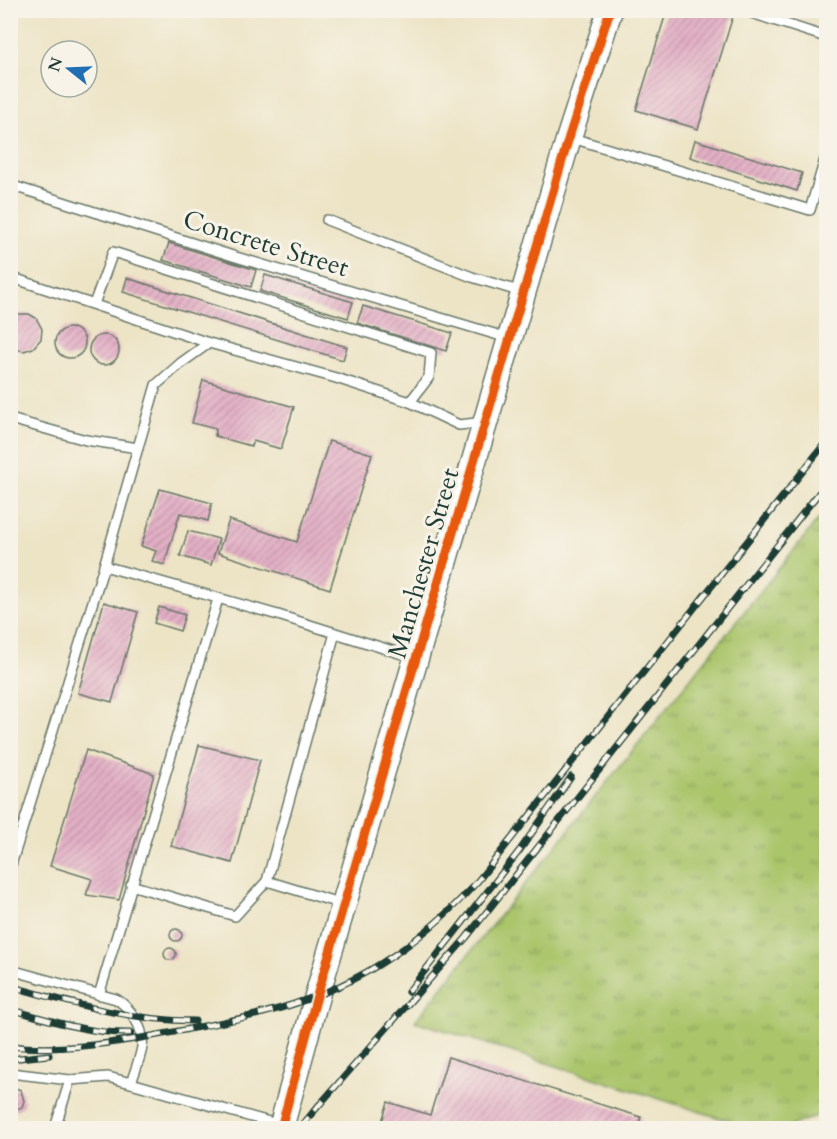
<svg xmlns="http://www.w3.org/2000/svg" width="837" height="1139" viewBox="0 0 837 1139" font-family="Cardo,serif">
  <defs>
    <pattern id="grass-tufts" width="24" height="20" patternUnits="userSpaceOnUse" patternTransform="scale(1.5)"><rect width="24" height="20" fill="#aac56b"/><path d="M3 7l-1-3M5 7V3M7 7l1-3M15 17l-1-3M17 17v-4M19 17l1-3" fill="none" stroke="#8aa159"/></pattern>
    <pattern id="building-hatch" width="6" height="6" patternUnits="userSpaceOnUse" patternTransform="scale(1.5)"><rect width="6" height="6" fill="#e4b0c6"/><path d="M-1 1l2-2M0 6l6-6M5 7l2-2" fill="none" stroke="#b890a2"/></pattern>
  </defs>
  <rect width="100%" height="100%" fill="#f7f3e8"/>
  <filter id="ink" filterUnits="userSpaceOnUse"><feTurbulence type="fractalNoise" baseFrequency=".0167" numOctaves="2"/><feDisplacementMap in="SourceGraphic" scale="12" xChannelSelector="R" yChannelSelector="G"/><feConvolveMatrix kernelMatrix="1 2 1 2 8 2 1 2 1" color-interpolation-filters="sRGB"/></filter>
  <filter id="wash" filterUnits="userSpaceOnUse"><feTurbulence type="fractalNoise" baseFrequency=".008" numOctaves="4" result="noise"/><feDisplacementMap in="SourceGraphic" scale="24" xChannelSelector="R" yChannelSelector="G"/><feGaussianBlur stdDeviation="1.35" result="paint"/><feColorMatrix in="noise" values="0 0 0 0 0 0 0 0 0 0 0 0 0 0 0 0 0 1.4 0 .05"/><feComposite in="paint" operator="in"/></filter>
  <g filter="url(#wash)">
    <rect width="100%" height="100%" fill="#ede4c6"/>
    <polygon fill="url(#grass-tufts)" stroke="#648150" stroke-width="1.5" points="826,510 826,1112 786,1128 751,1128 415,1021"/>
    <g id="blocks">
      <g fill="url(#building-hatch)">
        <polygon points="667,10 716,10 733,16 698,129 636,110"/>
        <polygon points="695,140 802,173 797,191 690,157"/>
        <polygon points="169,243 256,270 251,287 163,260"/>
        <polygon points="265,275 353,302 348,318 260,291"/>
        <polygon points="127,278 347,347 343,360 123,292"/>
        <polygon points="363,306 452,333 446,351 357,323"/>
        <polygon points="18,314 29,314 36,318 42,329 41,339 33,348 24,351 15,349 10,345 10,320"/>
        <circle cx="70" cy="343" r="15"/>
        <circle cx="104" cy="350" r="15"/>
        <polygon points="203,380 294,407 281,449 253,441 251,446 215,436 216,429 192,423"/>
        <polygon points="329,441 372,454 330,589 218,553 229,520 297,542"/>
        <polygon points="160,489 212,503 208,521 180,513 164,565 152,561 156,551 141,546"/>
        <polygon points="188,531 219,539 211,565 180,556"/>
        <polygon points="104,602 138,612 112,702 78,693"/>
        <polygon points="159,607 185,615 180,631 154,623"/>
        <polygon points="199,745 260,760 232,863 171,846"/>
        <polygon points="86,750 154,774 119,900 86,895 92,879 50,866"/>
        <circle cx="176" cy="935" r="6"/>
        <circle cx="170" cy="954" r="6"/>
        <polygon points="448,1057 641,1117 638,1128 380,1128 388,1102 430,1115"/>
        <polygon points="10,1086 21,1090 24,1101 22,1107 12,1111"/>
        <polygon points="10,1118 15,1121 19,1128 10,1128"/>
        <polygon points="69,1122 87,1128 67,1128"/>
      </g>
    </g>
  </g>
  <g filter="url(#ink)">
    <use href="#blocks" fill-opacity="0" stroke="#677767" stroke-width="1.5"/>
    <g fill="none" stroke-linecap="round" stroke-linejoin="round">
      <defs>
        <g id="service">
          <polyline points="742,10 826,37"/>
          <polyline points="569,137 810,210 826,156"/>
          <polyline points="10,185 236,257 508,338"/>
          <polyline points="327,220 472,277 522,292"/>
          <polyline points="10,277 209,343 336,378 410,402 459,425 485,422"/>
          <polyline points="94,304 113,252 431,353 429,377 410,402"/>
          <polyline points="10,419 86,440 138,448"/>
          <polyline points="104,566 278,615 415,658"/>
          <polyline points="10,868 104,566 156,385 181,363 209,343"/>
          <polyline points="267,881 335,633"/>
          <polyline points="131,885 235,916 267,881 342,904"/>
          <path d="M10 968 18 972 116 999C131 1008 145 1029 142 1047 140 1059 135 1071 131 1083L280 1125"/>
          <polyline points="99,995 218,599"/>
          <polyline points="10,1073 70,1080 55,1128"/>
          <polyline points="70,1080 108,1077 131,1083"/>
        </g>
        <polyline id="tertiary" points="281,1128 317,996 569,137 610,10"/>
      </defs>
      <use href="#service" stroke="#677767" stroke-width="12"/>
      <use href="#tertiary" stroke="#677767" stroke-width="27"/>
      <use href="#service" stroke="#fff" stroke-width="9"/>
      <use href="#tertiary" stroke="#fff" stroke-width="24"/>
      <defs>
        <g id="rail">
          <path d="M10 986C71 1003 132 1021 195 1021"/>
          <polyline points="408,992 520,850 571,777"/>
          <path d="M10 1009C50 1020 89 1034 131 1033"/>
          <path d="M10 1046C64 1052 121 1042 174 1032 203 1026 233 1021 263 1013 350 991 417 948 477 882L826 442"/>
          <polyline points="10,1059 49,1055"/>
          <polyline points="314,1111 466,938 826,484"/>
          <polyline points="300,1128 319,1105"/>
        </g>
      </defs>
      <use href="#rail" stroke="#1f3d34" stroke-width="7"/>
      <use href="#rail" stroke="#f7f3e8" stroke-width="4.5" stroke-dasharray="14" stroke-linecap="butt"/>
      <defs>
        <polyline id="cycleway" points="281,1128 317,996 569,137 610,10"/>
      </defs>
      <use href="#cycleway" stroke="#f7f3e8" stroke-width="13"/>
      <use href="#cycleway" stroke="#e8590c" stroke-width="9"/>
    </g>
  </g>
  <g text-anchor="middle" stroke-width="6" stroke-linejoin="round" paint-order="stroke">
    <g font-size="26" fill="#1f3d34" stroke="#f7f3e8">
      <text transform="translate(266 243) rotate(17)" y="9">Concrete Street</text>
      <text transform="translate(423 563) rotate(-74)" y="9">Manchester Street</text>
    </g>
  </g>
  <rect width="837" height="1139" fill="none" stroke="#f7f3e8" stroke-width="36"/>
  <g transform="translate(69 69) rotate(288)"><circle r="28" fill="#f7f3e8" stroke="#a1aaa0" stroke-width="1.5"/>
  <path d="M0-4.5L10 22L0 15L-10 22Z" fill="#1f6fb2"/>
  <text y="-9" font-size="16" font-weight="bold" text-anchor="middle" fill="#1f3d34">N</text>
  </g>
</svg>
